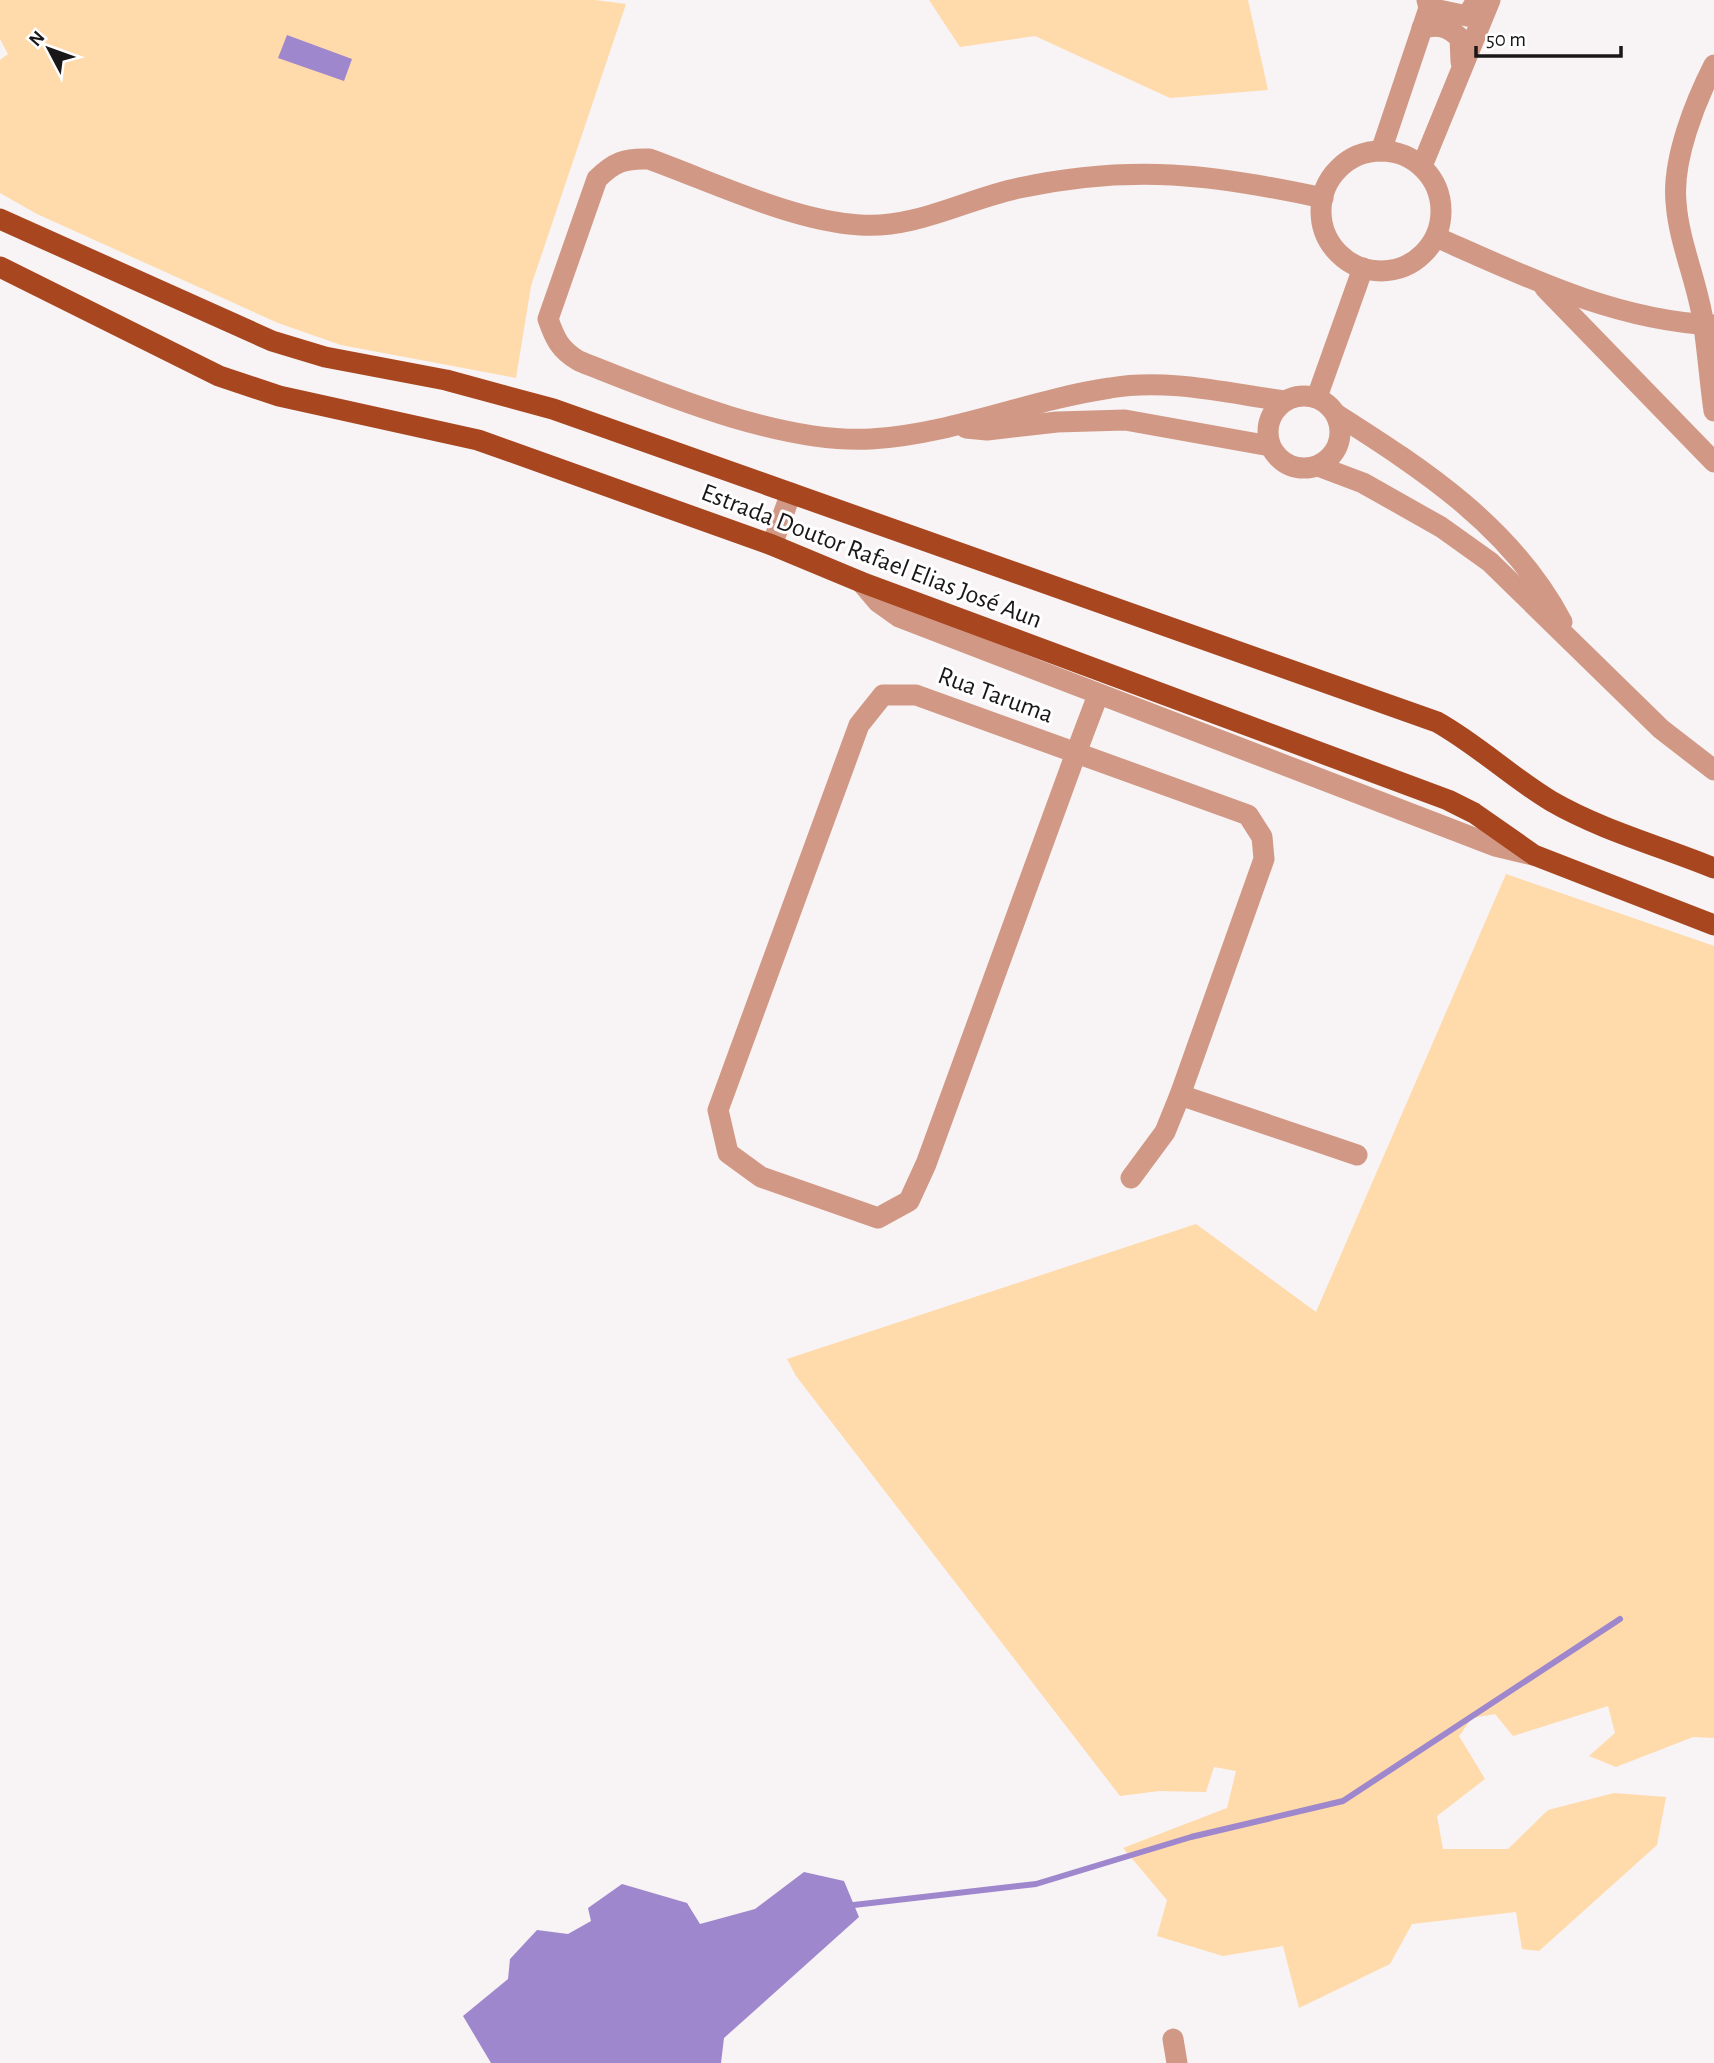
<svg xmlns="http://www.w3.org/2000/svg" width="1714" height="2063" viewBox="0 0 1714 2063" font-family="'Alegreya Sans',sans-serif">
  <rect width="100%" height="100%" fill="#f8f3f4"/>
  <g fill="#ffdaab">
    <polygon points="0,0 595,0 626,4 531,286 516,378 341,345 278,323 37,214 0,193 0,60 8,54 0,39"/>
    <polygon points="929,0 1248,0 1268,90 1170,98 1035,36 960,47"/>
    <polygon points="1506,874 1714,946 1714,1738 1693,1737 1616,1767 1589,1756 1615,1733 1608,1706 1513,1736 1495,1714 1472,1718 1459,1736 1485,1779 1437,1816 1443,1849 1508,1849 1548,1810 1614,1793 1666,1797 1657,1845 1539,1951 1522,1949 1516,1912 1412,1924 1390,1964 1299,2008 1283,1946 1223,1956 1157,1936 1167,1900 1123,1848 1227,1808 1236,1771 1214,1767 1206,1792 1159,1791 1120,1796 796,1376 787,1359 1196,1224 1316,1312"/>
  </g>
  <g fill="#9e87cc">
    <polygon points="287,35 352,59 344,81 278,58"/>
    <polygon points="804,1872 844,1881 859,1917 724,2038 721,2063 491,2063 463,2016 508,1979 510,1959 537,1930 568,1934 591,1921 588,1908 622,1884 687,1903 700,1924 755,1909"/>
  </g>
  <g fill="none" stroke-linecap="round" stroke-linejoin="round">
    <polyline stroke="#9e87cc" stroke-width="6" points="845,1906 1036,1884 1191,1837 1343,1801 1620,1619"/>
    <g stroke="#d19985" stroke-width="21">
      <polyline points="1429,8 1467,16 1477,0"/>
      <path d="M1422 28C1439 24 1447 26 1460 38L1461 62"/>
      <path d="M1714 65C1695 102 1672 160 1676 202 1679 245 1699 285 1704 327 1708 355 1710 383 1714 411"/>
      <polyline points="1381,151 1429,8 1427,0"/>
      <circle cx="1381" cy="211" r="60"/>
      <polyline points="1422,166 1490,0"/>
      <path d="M1436 237C1524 276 1616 321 1714 325"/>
      <polyline points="1545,288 1714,462"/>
      <circle cx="1304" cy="432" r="36"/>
      <polyline points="1317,397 1363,268"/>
      <path d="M1284 401C1227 393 1167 378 1110 388 1029 400 953 434 871 439 781 444 662 394 579 361 560 350 555 339 548 319L597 179C614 162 625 158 649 159 713 182 793 221 860 225 916 229 966 199 1019 188 1132 164 1212 174 1323 198"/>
      <path d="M1336 414C1424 470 1512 527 1562 622"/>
      <polyline points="966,428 987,430 1057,422 1125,420 1270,446"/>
      <polyline points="1318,466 1363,483 1441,527 1490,562 1661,729 1714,770"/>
      <polyline points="772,545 791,493"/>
      <polyline points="861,582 878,602 899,617 1495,846 1533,855"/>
      <polyline points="1098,695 1076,753 926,1164 909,1201 878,1218 761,1177 728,1153 718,1110 859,725 883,695 916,695 1248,815 1262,837 1264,859 1180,1095 1165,1132 1131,1178"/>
      <polyline points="1180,1095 1357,1155"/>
      <polyline points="1173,2039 1177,2063"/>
    </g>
    <g stroke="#a84620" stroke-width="21">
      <path d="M0 219 272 341 325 357 446 380 553 409 1437 722C1478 745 1511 777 1551 801 1601 830 1660 846 1714 868"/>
      <polyline points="0,267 219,376 279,396 478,440 772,545 861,582 1448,800 1474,813 1534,855 1714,925"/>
    </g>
  </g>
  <g text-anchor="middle" stroke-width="6" stroke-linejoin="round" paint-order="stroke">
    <g font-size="26" fill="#191717" stroke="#fff">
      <text transform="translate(872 555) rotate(21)" y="9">Estrada Doutor Rafael Elias José Aun</text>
      <text transform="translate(996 694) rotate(20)" y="9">Rua Taruma</text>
    </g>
  </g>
  <g transform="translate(49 49) rotate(311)" stroke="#ffffff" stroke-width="5" paint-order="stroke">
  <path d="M0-5L12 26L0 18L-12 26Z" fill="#191717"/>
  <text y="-10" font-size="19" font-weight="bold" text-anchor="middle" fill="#191717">N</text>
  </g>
  <path d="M1476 46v10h145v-10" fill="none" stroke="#191717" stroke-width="3.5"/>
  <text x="1486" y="46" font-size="21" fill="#191717" stroke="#ffffff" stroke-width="5" paint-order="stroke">50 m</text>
</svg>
